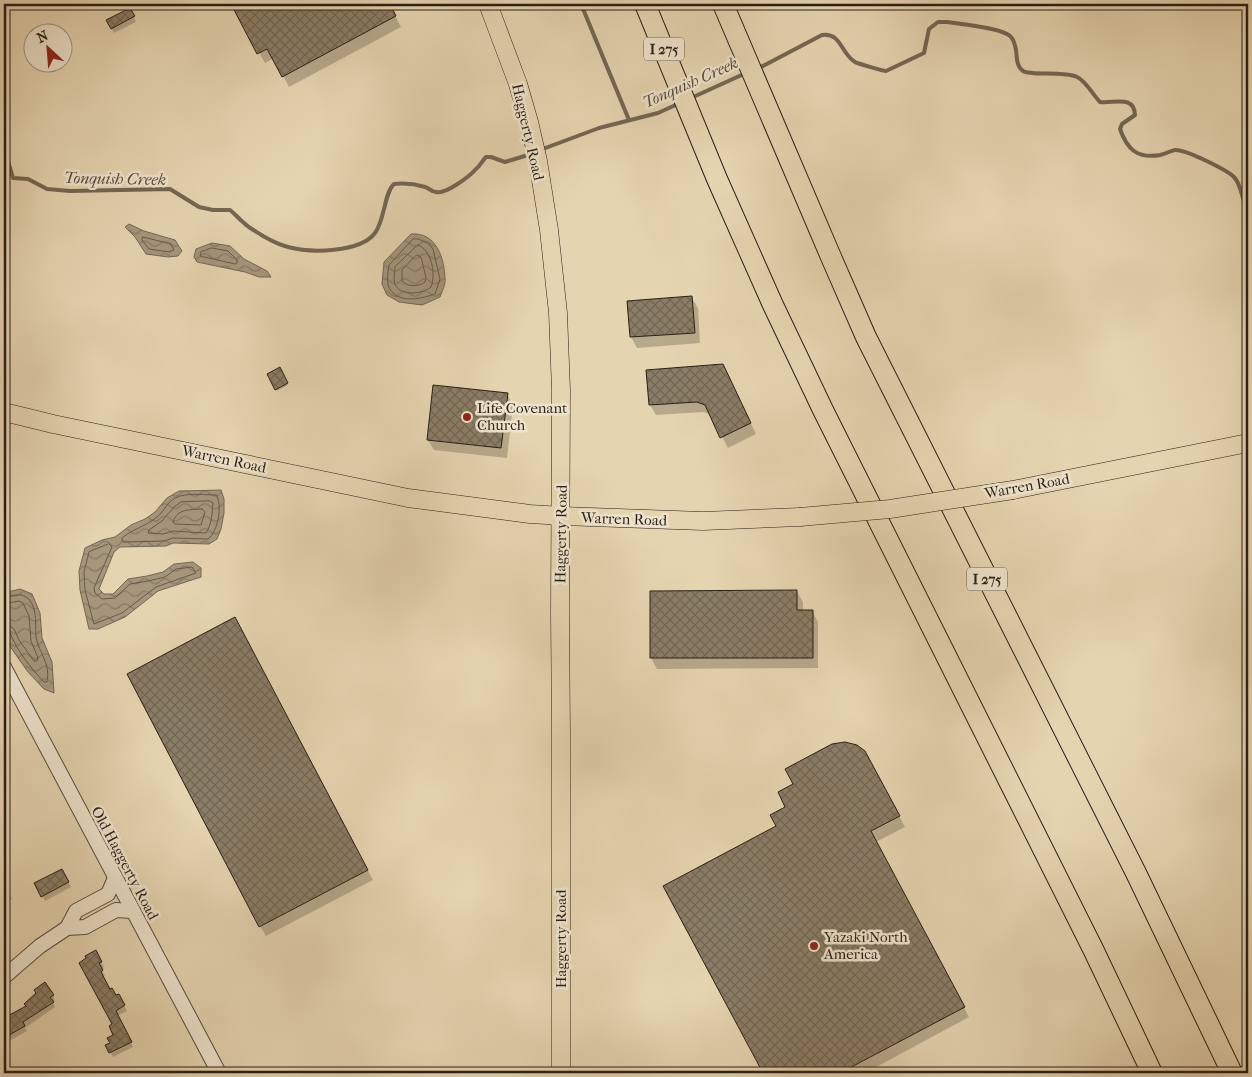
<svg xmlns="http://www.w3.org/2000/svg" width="1252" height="1077" viewBox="0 0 1252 1077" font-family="'IM FELL French Canon',serif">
  <defs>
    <pattern id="water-waves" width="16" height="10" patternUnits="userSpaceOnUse" patternTransform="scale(1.25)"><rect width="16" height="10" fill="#a5967c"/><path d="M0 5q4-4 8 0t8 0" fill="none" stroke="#867a65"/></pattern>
    <pattern id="building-cross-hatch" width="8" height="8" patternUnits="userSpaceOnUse" patternTransform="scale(1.25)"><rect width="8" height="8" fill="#8a7d66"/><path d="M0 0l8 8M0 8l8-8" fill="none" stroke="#716653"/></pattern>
  </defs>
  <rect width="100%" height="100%" fill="#e5d4b0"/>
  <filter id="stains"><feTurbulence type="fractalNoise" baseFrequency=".004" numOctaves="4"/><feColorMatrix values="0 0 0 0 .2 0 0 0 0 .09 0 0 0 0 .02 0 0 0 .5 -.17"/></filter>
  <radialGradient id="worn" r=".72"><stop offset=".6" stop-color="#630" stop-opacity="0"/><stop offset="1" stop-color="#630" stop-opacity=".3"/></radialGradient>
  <g fill="url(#water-waves)" stroke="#736653">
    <polygon points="129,224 144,231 175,240 182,251 178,256 168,257 146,254 135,237 125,227"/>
    <path d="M411 234C436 232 444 257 445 278 446 284 442 291 440 297L422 305 399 302 387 295 382 284 384 262Z"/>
    <polygon points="212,243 230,246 244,259 267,271 271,277 259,277 245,272 197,262 194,257 196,249"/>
    <polygon points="221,490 224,499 224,513 221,529 217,539 209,544 173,543 166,546 120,547 114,552 99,589 104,594 113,594 128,579 147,576 163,572 174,564 193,562 201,568 201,577 158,591 125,617 98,629 89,629 80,590 79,571 85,548 102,540 115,537 131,525 145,519 155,512 167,498 179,491"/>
    <polygon points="20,589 32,594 40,613 42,638 52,662 54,693 44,689 28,672 9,645 4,630 4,593"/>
  </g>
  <g fill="#0003">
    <polygon points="232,4 389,4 401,27 289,87 274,58 265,63"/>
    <polygon points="130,10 136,22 114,33 108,21"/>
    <polygon points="692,298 698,308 700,343 637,348 631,337 629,302"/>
    <polygon points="280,369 288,385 277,391 269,374"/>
    <polygon points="727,375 756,434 728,448 711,415 704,412 656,415 650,405"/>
    <polygon points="507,394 513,405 507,458 434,450 428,440"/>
    <polygon points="651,592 797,592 803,602 803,611 812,611 818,622 818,668 657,669 651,658"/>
    <polygon points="241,629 373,880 266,936 260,926"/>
    <polygon points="871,763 905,827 876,842 969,1017 865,1073 764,1073 664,887 777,826 787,807"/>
    <polygon points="62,870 71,887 45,901 36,884"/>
    <polygon points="4,883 12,899 4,904"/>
    <polygon points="95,952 104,967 101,969 105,976 102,977 110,991 116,997 119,995 127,1011 117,1016 133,1047 113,1057 107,1046 111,1044 115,1035 114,1025"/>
    <polygon points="53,995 55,1000 53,1002 55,1007 25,1028 27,1031 4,1044 4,1017 5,1019"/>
  </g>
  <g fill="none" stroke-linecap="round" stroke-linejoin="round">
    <g stroke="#665a49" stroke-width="1">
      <polygon points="143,237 171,244 174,250 169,252 149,249 142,240"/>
      <path d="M418 239 428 243 433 249 440 279 435 294C421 299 395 305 388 285 387 279 388 271 389 265L413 239Z"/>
      <path d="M418 245C432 250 436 275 431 287 423 294 400 297 395 284 393 279 395 272 395 267Z"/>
      <polygon points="212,248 228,251 237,260 237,263 235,264 200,256 201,252"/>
      <path d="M417 255 421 257 426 278 425 282C419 287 407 287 402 281V270Z"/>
      <path d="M216 495C223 504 218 532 208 539L173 538 164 541 124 542 122 541V538C133 529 146 526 157 517 165 511 168 499 180 496 191 493 205 495 216 495Z"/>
      <path d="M210 501 213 503C212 513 212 524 206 533L173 531 163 534 148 533 149 530 162 521 174 507 181 502Z"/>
      <path d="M202 509 205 512 201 525 175 524 173 522C178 508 189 510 202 509Z"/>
      <polygon points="109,544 112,547 94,588 95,593 102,599 115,598 130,584 148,581 165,577 176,569 192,567 196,573 156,587 122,613 94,624 85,590 84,572 89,552"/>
      <path d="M4 598C11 597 19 592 26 597 38 605 35 625 36 637 39 654 51 663 47 682H44C30 667 18 652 10 633L4 631"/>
      <polyline points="4,604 19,601 23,603 29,616 31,641 38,658 37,661 34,661 19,640 14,629 9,625 4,625"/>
    </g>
    <g stroke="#736653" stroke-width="4">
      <polyline points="581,4 629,120"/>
      <path d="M757 69 822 35C841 32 841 54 855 62 856 63 883 71 886 71L924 53 929 29 938 22H947C960 24 1002 28 1010 36 1014 39 1015 45 1016 50 1017 57 1016 66 1023 71 1031 76 1064 71 1077 77 1086 81 1093 95 1100 102 1113 104 1134 94 1135 115L1122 124 1120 129C1127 149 1137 159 1160 155 1165 154 1170 151 1175 150 1185 149 1227 170 1234 177 1242 185 1241 200 1248 209"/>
      <polyline points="691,98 746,73"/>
      <polyline points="540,150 599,128 658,113 680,103"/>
      <path d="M4 158 8 161 13 178 28 179 47 189 70 191 170 189 199 207 213 210H230C235 214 239 219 244 223 249 228 257 232 263 236 270 240 280 245 288 247 310 253 360 253 375 233 385 220 384 193 394 184 404 183 415 184 425 187 429 188 432 192 436 192 445 195 470 176 476 169 480 166 482 161 486 157H491L505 162 531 154"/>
      <polyline points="1248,168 1248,170"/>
    </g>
  </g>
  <g fill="url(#building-cross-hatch)" stroke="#281f16">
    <polygon points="231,4 390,4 396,16 282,77 267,49 257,54"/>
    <polygon points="130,8 135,16 111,29 106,20"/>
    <polygon points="692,296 695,333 630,337 627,301"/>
    <polygon points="723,364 751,423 720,438 705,405 697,402 649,405 646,370"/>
    <polygon points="280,367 288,383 275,390 267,374"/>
    <polygon points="433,385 508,393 501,448 427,440"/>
    <polygon points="797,590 797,610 813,610 813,658 650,658 650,591"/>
    <polygon points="235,617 368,870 259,927 127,674"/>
    <polygon points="845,742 857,745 865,751 900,816 871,831 965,1007 840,1073 763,1073 663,886 776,826 770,815 785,807 778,792 793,784 785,769 832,744"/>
    <polygon points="62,869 69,882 41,897 34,883"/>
    <polygon points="96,950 102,962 99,963 103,970 101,972 110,989 112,988 116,995 119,994 125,1005 116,1011 132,1042 109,1053 105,1045 110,1043 107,1038 113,1035 109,1026 112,1024 79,963 86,958 85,956"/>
    <polygon points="45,982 54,995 50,997 54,1002 23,1022 25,1026 4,1038 4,1018 26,1006 24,1004 36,993 34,990"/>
  </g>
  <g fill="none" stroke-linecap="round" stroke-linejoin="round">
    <defs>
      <g id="minor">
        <polyline points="4,667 219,1073"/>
        <polyline points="115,878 108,894 76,911 67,928 85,927 116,910 132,911"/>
        <polyline points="4,977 40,946 67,928"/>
      </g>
      <g id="major">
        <polyline points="488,4 518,84 529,122 538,161 549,230 558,313 561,390 560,613 561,735 561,1073"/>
        <polyline points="4,412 53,424 408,498 530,514 562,516 703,521 800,517"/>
        <polyline points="1013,490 1248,443"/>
      </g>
      <g id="highway">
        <polyline points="645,4 717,179 773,305 823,410 1094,951 1152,1073"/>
        <polyline points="723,4 831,257 866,337 1136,873 1232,1073"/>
      </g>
    </defs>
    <use href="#minor" stroke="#574c3c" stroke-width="16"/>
    <use href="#major" stroke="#281f16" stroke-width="19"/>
    <use href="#highway" stroke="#281f16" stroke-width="22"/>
    <use href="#minor" stroke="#eee3cc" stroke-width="14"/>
    <use href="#major" stroke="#e5d4b0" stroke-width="18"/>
    <use href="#highway" stroke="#e5d4b0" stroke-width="20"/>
    <defs>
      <polyline id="major-bridge" points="800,517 890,509 1013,490"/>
    </defs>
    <use href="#major-bridge" stroke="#281f16" stroke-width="19" stroke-linecap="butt"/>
    <use href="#major-bridge" stroke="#e5d4b0" stroke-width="18"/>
  </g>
  <g fill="#8f2418" stroke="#eee3cc" stroke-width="2">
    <circle cx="467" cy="417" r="5"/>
    <circle cx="814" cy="946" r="5"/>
  </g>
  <g text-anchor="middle" stroke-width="5" stroke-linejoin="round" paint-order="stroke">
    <g fill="#eee3cc" stroke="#635a4d" stroke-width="1">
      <rect x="644" y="37.5" width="40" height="23" rx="4"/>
      <rect x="967" y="567.5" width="40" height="23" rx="4"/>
    </g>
    <g font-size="14" font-weight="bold" fill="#281f16">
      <text x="664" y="54">I 275</text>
      <text x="987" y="584">I 275</text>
    </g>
    <g font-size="15" fill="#281f16" stroke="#eee3cc">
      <text transform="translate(528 132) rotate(77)" y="5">Haggerty Road</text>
      <text transform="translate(224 459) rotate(12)" y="5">Warren Road</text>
      <text transform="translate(1027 486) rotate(-10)" y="5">Warren Road</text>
      <text transform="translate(624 519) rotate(2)" y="5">Warren Road</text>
      <text transform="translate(561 534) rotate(-89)" y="5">Haggerty Road</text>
      <text transform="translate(125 863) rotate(62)" y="5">Old Haggerty Road</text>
      <text transform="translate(561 939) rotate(-90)" y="5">Haggerty Road</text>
    </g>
    <g font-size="15" fill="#281f16" stroke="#eee3cc" text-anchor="start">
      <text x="477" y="413">Life Covenant<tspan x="477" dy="17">Church</tspan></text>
      <text x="824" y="942">Yazaki North<tspan x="824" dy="17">America</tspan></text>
    </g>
    <g font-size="16" font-style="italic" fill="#54493a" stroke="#eee3cc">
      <text transform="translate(690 82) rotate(-24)" y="6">Tonquish Creek</text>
      <text transform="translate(115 178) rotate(1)" y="6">Tonquish Creek</text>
    </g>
  </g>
  <rect width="1252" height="1077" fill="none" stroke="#e5d4b0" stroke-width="20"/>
  <rect x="5" y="5" width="1242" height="1067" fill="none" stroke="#281f16" stroke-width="2.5"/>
  <rect x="10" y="10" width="1232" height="1057" fill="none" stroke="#281f16"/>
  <g transform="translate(48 48) rotate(334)"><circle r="24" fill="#eee3cc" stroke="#9f9583"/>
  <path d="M0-4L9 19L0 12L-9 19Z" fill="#8f2418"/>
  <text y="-8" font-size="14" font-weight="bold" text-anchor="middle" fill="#281f16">N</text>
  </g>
  <rect width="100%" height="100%" filter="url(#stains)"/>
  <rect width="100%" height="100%" fill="url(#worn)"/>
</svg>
